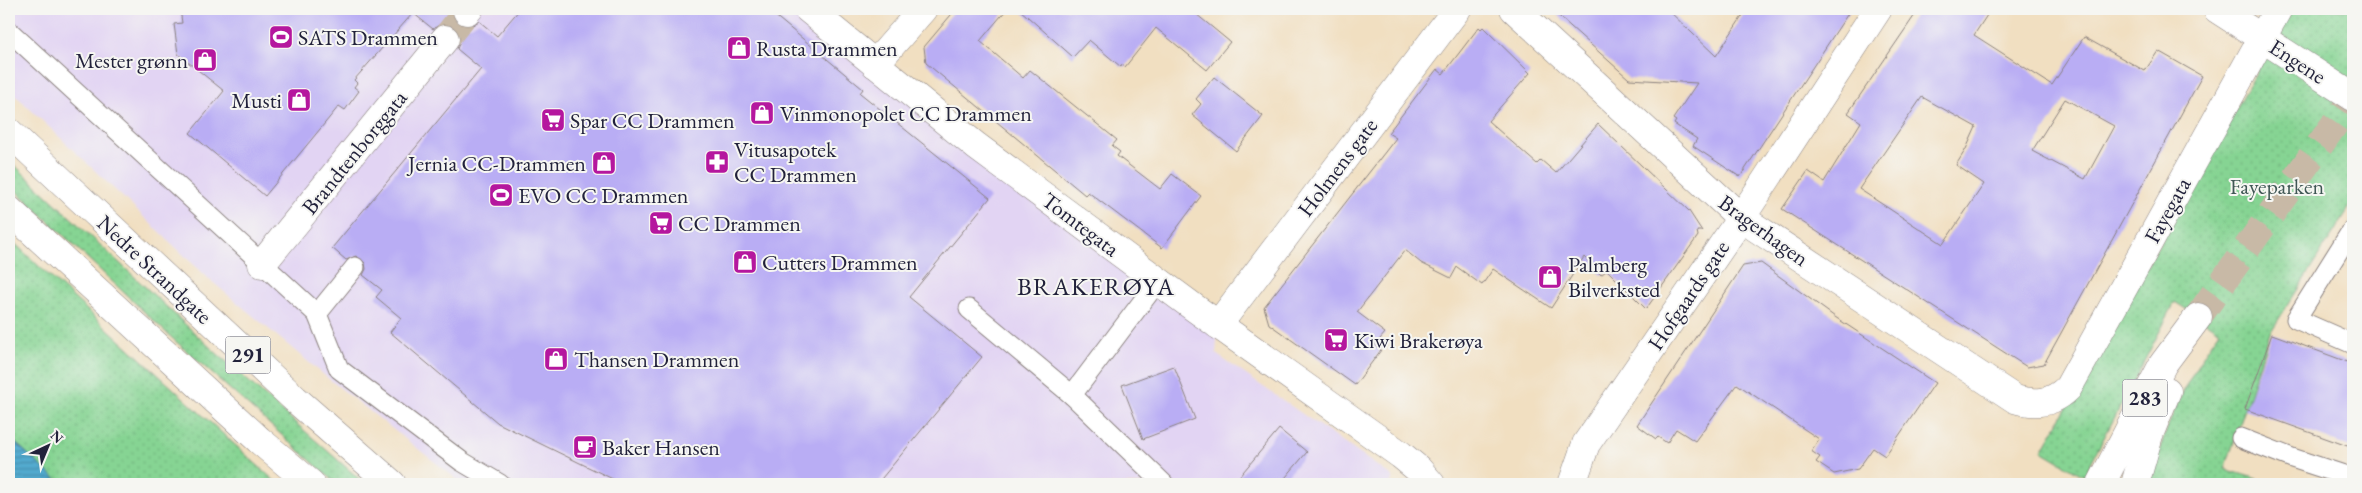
<svg xmlns="http://www.w3.org/2000/svg" width="2362" height="493" viewBox="0 0 2362 493" font-family="'EB Garamond',serif">
  <defs>
    <pattern id="grass-dots" width="8" height="8" patternUnits="userSpaceOnUse" patternTransform="scale(1.25)"><rect width="8" height="8" fill="#86d493"/><path d="M2 2h.1M6 6h.1" fill="none" stroke="#73b680" stroke-width="1.8" stroke-linecap="round"/></pattern>
    <pattern id="water-rules" width="6" height="5" patternUnits="userSpaceOnUse" patternTransform="scale(1.25)"><rect width="6" height="5" fill="#52aacf"/><path d="M0 2.5h6" fill="none" stroke="#448aa9"/></pattern>
  </defs>
  <rect width="100%" height="100%" fill="#f6f6f2"/>
  <filter id="ink" filterUnits="userSpaceOnUse"><feTurbulence type="fractalNoise" baseFrequency=".02" numOctaves="2"/><feDisplacementMap in="SourceGraphic" scale="10" xChannelSelector="R" yChannelSelector="G"/><feConvolveMatrix kernelMatrix="1 2 1 2 8 2 1 2 1" color-interpolation-filters="sRGB"/></filter>
  <filter id="wash" filterUnits="userSpaceOnUse"><feTurbulence type="fractalNoise" baseFrequency=".0096" numOctaves="4" result="noise"/><feDisplacementMap in="SourceGraphic" scale="20" xChannelSelector="R" yChannelSelector="G"/><feGaussianBlur stdDeviation="1.12" result="paint"/><feColorMatrix in="noise" values="0 0 0 0 0 0 0 0 0 0 0 0 0 0 0 0 0 1.4 0 .05"/><feComposite in="paint" operator="in"/></filter>
  <g filter="url(#wash)">
    <rect width="100%" height="100%" fill="#f1dfc1"/>
    <polygon fill="#e2d4f3" points="9,9 808,9 1218,325 1216,354 1393,477 1390,484 463,484 330,380 209,279 9,89"/>
    <g fill="url(#grass-dots)" stroke="#547b67">
      <path d="M2289 9H2353V202L2270 333 2225 469 2273 484H2150C2163 429 2187 376 2220 331L2175 302 2084 476 2042 451 2258 70Z"/>
      <polygon points="9,160 213,350 365,484 337,484 172,338 9,184"/>
      <polygon points="9,238 42,269 278,484 61,484 9,437"/>
    </g>
    <polygon fill="url(#water-rules)" stroke="#3a6685" points="9,437 61,484 9,484"/>
    <g id="blocks">
      <g fill="#b9adf4" fill-rule="evenodd">
        <polygon points="180,9 452,9 452,16 456,22 463,26 471,26 479,21 497,36 520,9 767,9 863,89 860,93 990,198 909,297 982,357 877,484 623,484 498,423 390,332 401,318 376,297 382,290 363,275 366,269 365,263 356,256 346,260 332,248 481,69 457,49 460,41 460,34 455,27 447,24 439,25 433,29 413,13 354,80 357,83 354,87 359,91 345,110 339,106 265,196 190,133 224,91 178,54 174,24 182,23"/>
        <polygon points="956,9 1007,9 980,41 1023,78 1030,70 1117,140 1112,146 1120,152 1117,156 1160,189 1172,174 1201,196 1162,248 1088,192 1085,195 926,63 924,47"/>
        <polygon points="1019,9 1190,9 1230,42 1207,70 1156,28 1125,67 1122,65 1121,67 1089,40 1073,57"/>
        <polygon points="1551,9 1667,9 1716,56 1747,9 1851,9 1740,177 1693,146 1697,139 1674,124 1676,121 1673,119 1697,83 1629,79"/>
        <path d="M1919 9H1991L1974 35 2052 85 2084 37 2145 71 2158 51 2202 76 2044 364 2027 367 1782 209 1808 171 1824 182 1861 122 1848 113ZM1922 97 1976 127 1966 149 1956 165 1984 184 1943 244 1859 189ZM2065 99 2114 126 2085 179 2032 151Z"/>
        <polygon points="1479,27 1481,29 1483,27 1530,73 1488,121 1537,164 1541,160 1556,173 1598,124 1689,211 1702,231 1697,231 1698,236 1646,309 1607,270 1601,275 1584,257 1551,308 1493,269 1482,285 1457,267 1451,278 1421,263 1405,250 1357,312 1385,333 1375,345 1381,350 1355,385 1269,324 1264,307 1396,138 1388,133 1437,69 1443,74"/>
        <polygon points="1214,77 1263,116 1236,151 1192,115 1201,104 1196,99"/>
        <polygon points="1761,263 1835,317 1935,383 1885,456 1873,448 1858,469 1834,474 1816,462 1820,457 1811,451 1819,439 1737,384 1695,441 1676,429 1667,443 1658,437 1656,439 1637,425 1743,266"/>
        <polygon points="2272,334 2353,364 2353,448 2245,409"/>
        <polygon points="1174,366 1195,419 1143,439 1122,385"/>
        <polygon points="1279,429 1307,452 1280,484 1233,484"/>
      </g>
    </g>
  </g>
  <g filter="url(#ink)">
    <use href="#blocks" fill-opacity="0" stroke="#8a807e" stroke-width="1"/>
    <g fill="none" stroke-linecap="round" stroke-linejoin="round">
      <polyline stroke="#c8b9a6" stroke-width="28" stroke-dasharray="28 14" stroke-linecap="butt" points="445,39 467,11"/>
      <polyline stroke="#c8b9a6" stroke-width="28" stroke-dasharray="28 14" stroke-linecap="butt" points="2198,317 2353,98"/>
      <defs>
        <g id="lane">
          <polyline points="9,31 317,314 339,369 461,461 500,484"/>
          <polyline points="2353,228 2296,319 2353,344"/>
          <polyline points="969,309 1072,395 1164,484"/>
          <polyline points="317,314 355,267"/>
          <polyline points="1072,395 1158,281"/>
          <polyline points="2241,438 2292,458 2353,478"/>
        </g>
        <g id="street">
          <path d="M1514 9 1741 218 2015 399C2035 405 2052 404 2068 388L2278 9"/>
          <polyline points="467,11 469,9"/>
          <polyline points="875,64 923,9"/>
          <polyline points="262,264 445,39"/>
          <polyline points="1218,325 1457,9"/>
          <polyline points="1572,484 1586,444 1741,218 1878,9"/>
        </g>
        <g id="secondary">
          <polyline points="808,9 976,146 1196,309 1401,455 1418,469 1431,484"/>
          <polyline points="2217,9 2353,97"/>
        </g>
        <g id="primary">
          <polyline points="2101,484 2163,364 2198,317"/>
          <polyline points="2135,484 2149,435 2167,391"/>
        </g>
        <g id="highway">
          <polyline points="9,132 295,399 392,484"/>
          <polyline points="9,210 259,440 311,484"/>
        </g>
      </defs>
      <use href="#lane" stroke="#8a807e" stroke-width="21"/>
      <use href="#street" stroke="#8a807e" stroke-width="29"/>
      <use href="#secondary" stroke="#8a807e" stroke-width="29"/>
      <use href="#primary" stroke="#8a807e" stroke-width="29"/>
      <use href="#highway" stroke="#8a807e" stroke-width="29"/>
      <use href="#lane" stroke="#fff" stroke-width="19"/>
      <use href="#street" stroke="#fff" stroke-width="28"/>
      <use href="#secondary" stroke="#fff" stroke-width="28"/>
      <use href="#primary" stroke="#fff" stroke-width="28"/>
      <use href="#highway" stroke="#fff" stroke-width="28"/>
    </g>
  </g>
  <defs>
    <symbol id="stadium-square" viewBox="-11 -11 22 22"><rect x="-9" y="-9" width="18" height="18" rx="4" fill="#b5179e" stroke="#f6f6f2"/><path d="M0-5a6.5 5 0 1 0 0 10a6.5 5 0 1 0 0-10ZM-3.5-1.8h7v3.6h-7Z" fill="#fff"/></symbol>
    <symbol id="shop-square" viewBox="-11 -11 22 22"><rect x="-9" y="-9" width="18" height="18" rx="4" fill="#b5179e" stroke="#f6f6f2"/><path d="M-5-2.5h2.3a2.7 3.5 0 0 1 5.4 0H5L5.5 6h-11ZM-1.5-2.5h3a1.5 2.3 0 0 0-3 0Z" fill="#fff"/></symbol>
    <symbol id="supermarket-square" viewBox="-11 -11 22 22"><rect x="-9" y="-9" width="18" height="18" rx="4" fill="#b5179e" stroke="#f6f6f2"/><path d="M-6-5.5h2.5l.6 2H6L4.5 2H-2.5L-4.4-4H-6ZM-1.5 3.2a1.3 1.3 0 1 0 .1 0ZM3 3.2a1.3 1.3 0 1 0 .1 0Z" fill="#fff"/></symbol>
    <symbol id="pharmacy-square" viewBox="-11 -11 22 22"><rect x="-9" y="-9" width="18" height="18" rx="4" fill="#b5179e" stroke="#f6f6f2"/><path d="M-2-6h4v4h4v4h-4v4h-4v-4h-4v-4h4Z" fill="#fff"/></symbol>
    <symbol id="cafe-square" viewBox="-11 -11 22 22"><rect x="-9" y="-9" width="18" height="18" rx="4" fill="#b5179e" stroke="#f6f6f2"/><path d="M-5.5-4.5H6V0H3Q3 3.5 0 3.5H-2.5Q-5.5 3.5-5.5 0ZM3-3.2v2h1.7v-2ZM-6 4.5H4V6H-6Z" fill="#fff"/></symbol>
  </defs>
  <g fill-rule="evenodd">
    <use href="#stadium-square" x="267" y="23" width="28" height="28"/>
    <use href="#shop-square" x="725" y="34" width="28" height="28"/>
    <use href="#shop-square" x="191" y="46" width="28" height="28"/>
    <use href="#shop-square" x="285" y="86" width="28" height="28"/>
    <use href="#shop-square" x="748" y="99" width="28" height="28"/>
    <use href="#supermarket-square" x="539" y="106" width="28" height="28"/>
    <use href="#pharmacy-square" x="703" y="148" width="28" height="28"/>
    <use href="#shop-square" x="590" y="149" width="28" height="28"/>
    <use href="#stadium-square" x="487" y="181" width="28" height="28"/>
    <use href="#supermarket-square" x="647" y="209" width="28" height="28"/>
    <use href="#shop-square" x="731" y="248" width="28" height="28"/>
    <use href="#shop-square" x="1536" y="263" width="28" height="28"/>
    <use href="#supermarket-square" x="1322" y="326" width="28" height="28"/>
    <use href="#shop-square" x="542" y="345" width="28" height="28"/>
    <use href="#cafe-square" x="571" y="433" width="28" height="28"/>
  </g>
  <g text-anchor="middle" stroke-width="4" stroke-linejoin="round" paint-order="stroke">
    <g fill="#f6f6f2" stroke="#626272" stroke-width="1">
      <rect x="225.5" y="336.5" width="45" height="37" rx="4"/>
      <rect x="2122.5" y="379.5" width="45" height="37" rx="4"/>
    </g>
    <g font-size="21" font-weight="bold" fill="#22223b">
      <text x="248" y="362">291</text>
      <text x="2145" y="405">283</text>
    </g>
    <g font-size="22" fill="#22223b" stroke="#f6f6f2" text-anchor="start">
      <text x="298" y="45">SATS Drammen</text>
      <text x="756" y="56">Rusta Drammen</text>
      <text x="188" y="68" text-anchor="end">Mester grønn</text>
      <text x="282" y="108" text-anchor="end">Musti</text>
      <text x="780" y="121">Vinmonopolet CC Drammen</text>
      <text x="570" y="128">Spar CC Drammen</text>
      <text x="734" y="157">Vitusapotek<tspan x="734" dy="25">CC Drammen</tspan></text>
      <text x="586" y="171" text-anchor="end">Jernia CC-Drammen</text>
      <text x="518" y="203">EVO CC Drammen</text>
      <text x="678" y="231">CC Drammen</text>
      <text x="762" y="270">Cutters Drammen</text>
      <text x="1568" y="272">Palmberg<tspan x="1568" dy="25">Bilverksted</tspan></text>
      <text x="1354" y="348">Kiwi Brakerøya</text>
      <text x="574" y="367">Thansen Drammen</text>
      <text x="602" y="455">Baker Hansen</text>
    </g>
    <g font-size="22" fill="#22223b" stroke="#f6f6f2">
      <text transform="translate(2298 61) rotate(33)" y="8">Engene</text>
      <text transform="translate(354 152) rotate(-51)" y="8">Brandtenborggata</text>
      <text transform="translate(1337 167) rotate(-53)" y="8">Holmens gate</text>
      <text transform="translate(2167 210) rotate(-61)" y="8">Fayegata</text>
      <text transform="translate(1081 224) rotate(37)" y="8">Tomtegata</text>
      <text transform="translate(1764 230) rotate(36)" y="8">Bragerhagen</text>
      <text transform="translate(155 269) rotate(43)" y="8">Nedre Strandgate</text>
      <text transform="translate(1688 295) rotate(-56)" y="8">Hofgaards gate</text>
    </g>
    <g font-size="22" fill="#405755" stroke="#f6f6f2">
      <text x="2277" y="194">Fayeparken</text>
    </g>
    <g font-size="25" letter-spacing="1" fill="#22223b" stroke="#f6f6f2">
      <text x="1096" y="295">BRAKERØYA</text>
    </g>
  </g>
  <rect width="2362" height="493" fill="none" stroke="#f6f6f2" stroke-width="30"/>
  <g transform="translate(48 446) rotate(44)" stroke="#f6f6f2" stroke-width="4" paint-order="stroke">
  <path d="M0-4L9 19L0 12L-9 19Z" fill="#22223b"/>
  <text y="-8" font-size="14" font-weight="bold" text-anchor="middle" fill="#22223b">N</text>
  </g>
</svg>
